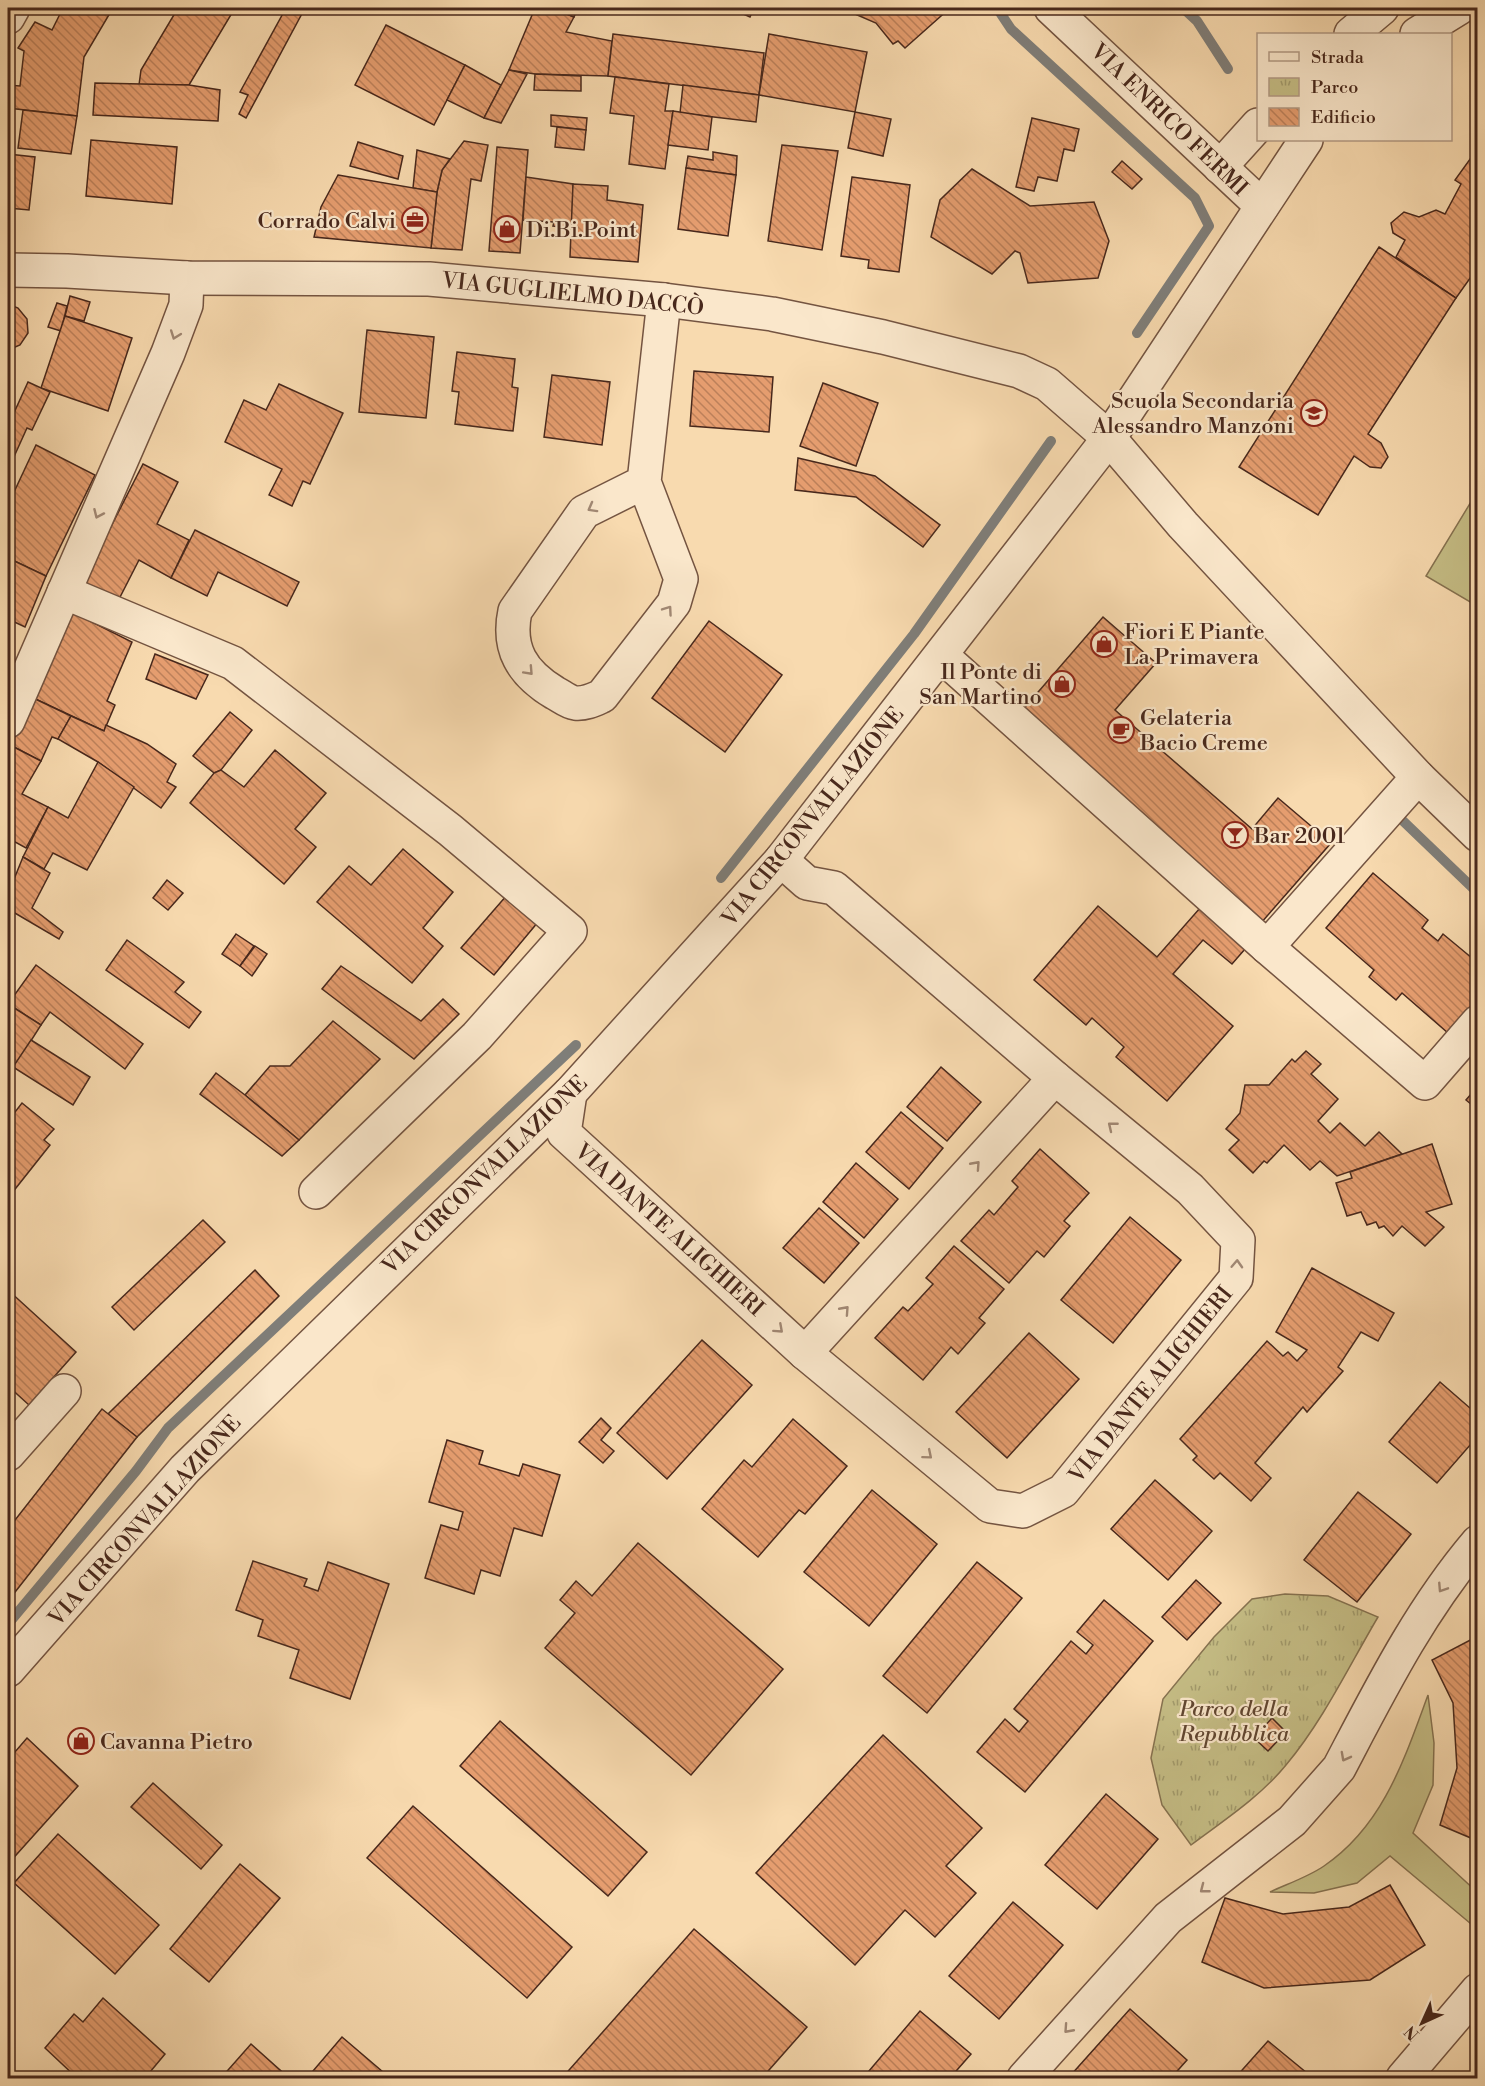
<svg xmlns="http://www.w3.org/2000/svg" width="1485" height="2086" viewBox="0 0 1485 2086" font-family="'Libre Bodoni',serif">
  <defs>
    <pattern id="park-tufts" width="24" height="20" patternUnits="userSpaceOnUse" patternTransform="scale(1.5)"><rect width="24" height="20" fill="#c5bd85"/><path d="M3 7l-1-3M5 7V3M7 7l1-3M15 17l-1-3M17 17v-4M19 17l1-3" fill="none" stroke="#a29a6c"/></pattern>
    <pattern id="building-back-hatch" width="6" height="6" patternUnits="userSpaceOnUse" patternTransform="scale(1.5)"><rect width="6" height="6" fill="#e59d6f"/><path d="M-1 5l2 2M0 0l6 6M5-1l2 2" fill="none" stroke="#bc805a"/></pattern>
  </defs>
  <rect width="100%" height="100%" fill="#f8daaf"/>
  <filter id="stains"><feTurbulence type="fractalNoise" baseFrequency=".00333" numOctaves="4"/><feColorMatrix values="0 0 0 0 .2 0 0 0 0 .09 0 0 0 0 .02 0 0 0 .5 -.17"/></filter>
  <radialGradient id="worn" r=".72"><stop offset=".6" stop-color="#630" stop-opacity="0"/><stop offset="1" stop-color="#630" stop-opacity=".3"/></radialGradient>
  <g fill="#c5bd85" stroke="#867250" stroke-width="1.5">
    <polygon points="1477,492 1477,606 1426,576"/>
    <path d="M1428 1695 1434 1743 1433 1785 1413 1833 1477 1892V1929L1390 1856 1357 1883 1314 1893 1270 1892C1287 1884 1308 1877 1324 1866 1383 1826 1404 1760 1428 1695Z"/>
  </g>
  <path fill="url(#park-tufts)" stroke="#867250" stroke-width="1.5" d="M1285 1594 1328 1596 1378 1617C1349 1666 1323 1721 1286 1765 1260 1797 1223 1821 1191 1845L1162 1805 1151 1758 1163 1699 1214 1637 1252 1599Z"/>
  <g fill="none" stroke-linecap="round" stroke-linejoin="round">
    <g stroke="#7f7e79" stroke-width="10">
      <polyline points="997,8 1011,29 1195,198 1209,226 1137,333"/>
      <polyline points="1183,8 1197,21 1228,69"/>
      <polyline points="1402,820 1478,893"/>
      <polyline points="721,878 914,634 1051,441"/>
      <polyline points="8,1624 136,1471 168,1428 576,1045"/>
    </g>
  </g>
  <g fill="url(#building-back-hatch)" stroke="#48281c" stroke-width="1.5">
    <polygon points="63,8 113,8 84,57 77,116 8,108 8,85 20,86 24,51 18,48 35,22 52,30"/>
    <polygon points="178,8 235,8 189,85 139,85 141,70"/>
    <polygon points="286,8 305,8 246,118 239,114 248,95 240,92"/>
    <polygon points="535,8 552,8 574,17 566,32 612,41 608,76 535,74 509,70"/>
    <polygon points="552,8 578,8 574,17"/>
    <polygon points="730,8 754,8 750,17"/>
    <polygon points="841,8 950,8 905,48 898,41 893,44 876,23"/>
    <polygon points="386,25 465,65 434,125 355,85"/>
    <polygon points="613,34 764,53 759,95 608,76"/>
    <polygon points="769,34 867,52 855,112 759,95"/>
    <polygon points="465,65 501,85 484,118 447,100"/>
    <polygon points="509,70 527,74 501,123 484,118"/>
    <polygon points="535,74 581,76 581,91 534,90"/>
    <polygon points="615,77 669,84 665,111 673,111 665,169 629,164 634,116 610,113"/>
    <polygon points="95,83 189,85 220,90 218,121 93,115"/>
    <polygon points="683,85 759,95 756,122 680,113"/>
    <polygon points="23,110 77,116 71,154 18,148"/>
    <polygon points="673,111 712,117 708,150 668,145"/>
    <polygon points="855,112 891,119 883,156 848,148"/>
    <polygon points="551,115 587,118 586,130 551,126"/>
    <polygon points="1032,118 1079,129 1074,151 1064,149 1057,181 1038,177 1034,191 1016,187"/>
    <polygon points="557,127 586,130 584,150 555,147"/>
    <polygon points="91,140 177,147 172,204 86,196"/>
    <polygon points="464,141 488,145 481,181 471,179 462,250 431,248 437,192 442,170"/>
    <polygon points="358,142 403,156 398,179 350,166"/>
    <polygon points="782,145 838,151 822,250 768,241"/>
    <polygon points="497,147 528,150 520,253 489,251"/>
    <polygon points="1478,148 1478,247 1472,255 1478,259 1478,267 1456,298 1396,257 1405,240 1393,233 1391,223 1404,212 1419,217 1436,210 1445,214 1461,184 1455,180"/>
    <polygon points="417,150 450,159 442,170 437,192 413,188"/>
    <polygon points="713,152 737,156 736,175 686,168 688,156 713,160"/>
    <polygon points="8,154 35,157 29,210 8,208"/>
    <polygon points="1122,161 1142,179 1132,189 1112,172"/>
    <polygon points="686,168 736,175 728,236 678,229"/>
    <polygon points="972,169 1030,206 1094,202 1109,241 1098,278 1028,283 1020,253 1015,251 992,274 931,237 940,200"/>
    <polygon points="338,175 437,192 431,248 314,237 321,207"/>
    <polygon points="526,177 573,184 572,228 553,226 554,222 523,220"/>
    <polygon points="852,177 910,185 899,272 868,268 869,260 841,256"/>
    <polygon points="573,184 608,186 607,200 643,205 638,262 570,257"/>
    <polygon points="1379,247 1456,298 1368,434 1381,443 1388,457 1381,468 1370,467 1354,456 1318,515 1239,467"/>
    <polygon points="70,296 90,302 84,321 65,316"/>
    <polygon points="57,303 67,306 61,331 48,327"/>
    <polygon points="8,304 18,308 27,319 28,333 20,345 8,350"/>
    <polygon points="65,316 132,338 108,411 41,388"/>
    <polygon points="367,330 434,337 426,418 359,412"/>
    <polygon points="457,352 515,359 512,387 518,388 513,431 455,424 459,392 452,391"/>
    <polygon points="694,371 773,377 769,432 690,426"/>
    <polygon points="552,375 610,382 602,445 544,437"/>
    <polygon points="28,382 50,392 32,430 27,428 8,470 8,426"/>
    <polygon points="823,383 878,403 856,466 800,446"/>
    <polygon points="279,384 343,413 310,484 303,481 292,506 269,495 282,469 225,442 244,400 266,410"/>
    <polygon points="36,445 95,475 46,576 8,558 8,505"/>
    <polygon points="798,458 875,476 940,525 923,547 856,497 795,490"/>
    <polygon points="143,464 178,482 157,524 189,540 171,578 139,560 117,603 81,585"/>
    <polygon points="195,530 299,582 287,606 218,572 207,596 171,578"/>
    <polygon points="8,558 46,576 25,627 8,619"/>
    <polygon points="66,609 132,642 107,701 115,705 104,731 29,696"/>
    <polygon points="1103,617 1156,663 1115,710 1252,829 1278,798 1331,843 1261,923 1020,713"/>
    <polygon points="709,621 782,675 725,752 652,698"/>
    <polygon points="155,654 208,675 196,699 146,679"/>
    <polygon points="29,696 71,716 58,739 52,737 41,761 8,744"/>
    <polygon points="230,712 252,730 221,770 214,773 193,756"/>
    <polygon points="71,716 104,731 106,725 147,744 176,764 167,782 176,787 161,808 98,762 58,739"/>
    <polygon points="8,744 41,761 22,794 48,807 26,848 8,838 8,840"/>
    <polygon points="275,750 326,793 295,829 316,847 284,884 190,803 214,773 221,770 244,787"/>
    <polygon points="98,762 134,787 87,870 53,853 44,869 23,857 48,807 68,818"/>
    <polygon points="403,849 453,892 423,928 443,946 412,983 317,902 349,866 371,885"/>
    <polygon points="23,857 50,873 32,908 63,932 59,939 8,909 8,894"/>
    <polygon points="1373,873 1428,920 1422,928 1438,941 1443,934 1478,963 1478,999 1448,1033 1402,993 1396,1000 1369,977 1374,970 1326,928"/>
    <polygon points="167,880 183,893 168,910 153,898"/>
    <polygon points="507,895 538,922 494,975 461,948"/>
    <polygon points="1098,906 1157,957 1200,908 1245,949 1232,964 1203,940 1173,974 1233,1026 1167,1101 1116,1057 1124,1047 1092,1018 1086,1025 1034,980"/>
    <polygon points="236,934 254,946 240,966 222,954"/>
    <polygon points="127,940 184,982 175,992 201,1012 189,1028 106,970"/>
    <polygon points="255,946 267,954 252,976 240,966"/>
    <polygon points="36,965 143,1044 125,1069 50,1012 41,1025 8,1004"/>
    <polygon points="341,966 421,1021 443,999 459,1014 414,1059 322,989"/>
    <polygon points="8,1004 41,1025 8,1077"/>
    <polygon points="333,1021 380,1059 299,1140 245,1095 270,1066 290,1066"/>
    <polygon points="31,1040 90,1077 73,1105 13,1067"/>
    <polygon points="1306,1051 1321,1064 1311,1074 1338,1099 1318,1121 1330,1133 1340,1123 1365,1146 1379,1132 1402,1154 1337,1176 1320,1161 1310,1170 1284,1145 1267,1163 1264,1161 1253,1173 1229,1150 1239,1140 1226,1129 1240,1113 1245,1085 1269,1085 1292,1059 1295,1062"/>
    <polygon points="941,1067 981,1102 947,1141 907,1107"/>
    <polygon points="216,1073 245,1095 299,1140 282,1156 200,1094"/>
    <polygon points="1478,1086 1478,1110 1466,1100"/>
    <polygon points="22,1103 54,1129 44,1140 50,1145 8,1198 8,1121"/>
    <polygon points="901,1112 943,1148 909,1189 866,1152"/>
    <polygon points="1432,1144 1452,1204 1426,1212 1444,1227 1425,1246 1402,1226 1393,1236 1384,1226 1379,1228 1376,1222 1367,1225 1361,1212 1347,1216 1336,1183 1352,1178 1350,1172"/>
    <polygon points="1040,1149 1089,1193 1064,1221 1070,1226 1044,1257 1037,1251 1009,1283 961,1241 989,1210 994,1215 1018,1187 1012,1181"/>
    <polygon points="856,1163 898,1199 864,1238 823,1202"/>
    <polygon points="819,1208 859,1243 824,1283 783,1248"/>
    <polygon points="1130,1217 1181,1260 1113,1343 1061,1300"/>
    <polygon points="203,1220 225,1242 134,1330 112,1307"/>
    <polygon points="954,1246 1004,1289 979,1318 985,1323 958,1354 951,1347 923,1380 875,1338 903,1307 908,1311 933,1284 926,1278"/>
    <polygon points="1312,1268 1394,1313 1378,1341 1361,1332 1338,1367 1343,1371 1307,1412 1303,1407 1255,1463 1271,1478 1251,1501 1220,1473 1214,1479 1193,1460 1197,1456 1180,1439 1267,1341 1283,1356 1288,1352 1297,1361 1307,1350 1276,1332"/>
    <polygon points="255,1270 279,1296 137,1437 108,1414"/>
    <polygon points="8,1290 76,1352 29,1405 8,1386"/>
    <polygon points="1029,1333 1079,1379 1007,1458 956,1412"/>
    <polygon points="702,1340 752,1385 667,1479 617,1433"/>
    <polygon points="1440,1382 1478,1415 1478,1436 1437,1483 1389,1442"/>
    <polygon points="102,1409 137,1437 8,1601 8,1529"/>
    <polygon points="601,1418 611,1428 601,1440 614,1451 603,1463 579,1442"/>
    <polygon points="793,1419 847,1466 805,1514 799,1510 758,1557 702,1509 744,1460 752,1467"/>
    <polygon points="447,1440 483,1451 479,1464 519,1476 523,1464 560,1475 542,1536 514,1528 500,1576 481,1570 474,1594 425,1578 441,1525 458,1530 463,1512 429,1502"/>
    <polygon points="1155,1480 1212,1531 1168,1580 1111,1529"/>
    <polygon points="872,1490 937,1544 869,1626 804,1572"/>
    <polygon points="1358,1492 1411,1534 1357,1602 1304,1560"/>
    <polygon points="638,1543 783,1669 691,1775 545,1648 575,1613 560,1600 576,1581 592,1596"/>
    <polygon points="253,1561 307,1579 304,1586 318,1591 328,1562 389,1584 350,1699 290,1678 299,1650 258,1636 263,1620 236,1610"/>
    <polygon points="977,1562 1022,1598 927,1713 883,1676"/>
    <polygon points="1196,1580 1221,1603 1187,1640 1162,1617"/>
    <polygon points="1104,1600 1153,1641 1025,1792 977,1752 1005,1719 1019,1732 1028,1721 1014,1709 1071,1641 1086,1654 1093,1645 1077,1632"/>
    <polygon points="1478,1636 1478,1841 1440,1825 1457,1768 1453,1703 1432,1660"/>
    <polygon points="1272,1718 1286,1732 1268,1751 1254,1738"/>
    <polygon points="500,1721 647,1852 608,1896 460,1766"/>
    <polygon points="883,1735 982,1828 946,1866 976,1893 935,1937 905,1910 855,1965 756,1873"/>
    <polygon points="27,1738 78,1786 8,1864 8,1760"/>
    <polygon points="153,1783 222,1845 201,1869 131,1807"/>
    <polygon points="1106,1794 1158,1839 1097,1909 1045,1865"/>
    <polygon points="413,1806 572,1947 527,1998 367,1858"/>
    <polygon points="58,1834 159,1925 115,1974 14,1883"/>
    <polygon points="240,1864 280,1898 209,1982 170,1949"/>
    <polygon points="1390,1885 1425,1945 1370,1980 1264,1988 1202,1962 1225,1898 1283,1914 1349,1907"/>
    <polygon points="1013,1902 1063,1945 999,2019 949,1976"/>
    <polygon points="694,1929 807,2027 762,2078 562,2078"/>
    <polygon points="103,1998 165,2054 145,2078 77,2078 45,2048 74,2014 83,2022"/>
    <polygon points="1130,2009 1187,2060 1171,2078 1072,2078 1070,2076"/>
    <polygon points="920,2011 971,2054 950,2078 863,2078"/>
    <polygon points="342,2037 390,2078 307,2078"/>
    <polygon points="1268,2041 1313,2078 1235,2078"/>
    <polygon points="251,2044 289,2078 221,2078"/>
  </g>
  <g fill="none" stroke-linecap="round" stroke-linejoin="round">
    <defs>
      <g id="minor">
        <polyline points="1051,8 1262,206"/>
        <polyline points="8,17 13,8"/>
        <polyline points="1351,34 1382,8"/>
        <polyline points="1417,34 1459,8"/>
        <polyline points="1220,167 1258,125"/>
        <polyline points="8,270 67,271 187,278 429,279 664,300 772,314 883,337 1019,371 1047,384 1109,438 1183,525 1418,777 1478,835"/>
        <path d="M644 482 584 512 515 611C507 649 522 673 555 693 561 696 568 702 575 703 585 704 593 700 602 696L674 603 681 579 644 482 664 300"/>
        <polyline points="64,592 233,663 450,830 570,931 477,1036 316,1192"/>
        <polyline points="939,658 942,656 1267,947 1425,1083 1478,1022"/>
        <polyline points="8,721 168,353 186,305 187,278"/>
        <polyline points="1267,947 1418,777"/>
        <polyline points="570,1093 564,1133 805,1353 990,1506 1023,1511 1063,1491 1236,1278 1238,1240 1190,1189 1055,1078 848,900 834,888 807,883 781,860"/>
        <polyline points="805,1353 1055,1078"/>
        <polyline points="8,1454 64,1391"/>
        <polyline points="8,1670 185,1469 570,1093 781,860 1109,438 1306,140"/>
        <path d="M1024 2078 1168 1918 1292 1821 1339 1768C1380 1690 1420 1610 1478 1542"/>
        <polyline points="1403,2078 1478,1990"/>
      </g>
    </defs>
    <use href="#minor" stroke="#745441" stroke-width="36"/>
    <use href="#minor" stroke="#fae7cb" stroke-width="33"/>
  </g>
  <defs><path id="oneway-chevron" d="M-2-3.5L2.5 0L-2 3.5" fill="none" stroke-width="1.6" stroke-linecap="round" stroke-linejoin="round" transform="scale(1.5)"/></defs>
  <g stroke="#a18874">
    <use href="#oneway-chevron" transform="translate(175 335) rotate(110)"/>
    <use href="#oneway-chevron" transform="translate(592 508) rotate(151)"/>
    <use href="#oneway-chevron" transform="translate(98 514) rotate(114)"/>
    <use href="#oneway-chevron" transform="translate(668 610) rotate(-55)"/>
    <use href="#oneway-chevron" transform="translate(529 671) rotate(47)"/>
    <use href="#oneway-chevron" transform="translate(1112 1126) rotate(-141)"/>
    <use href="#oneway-chevron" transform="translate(976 1165) rotate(-48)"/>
    <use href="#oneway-chevron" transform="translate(1237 1264) rotate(-87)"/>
    <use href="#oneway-chevron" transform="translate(845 1310) rotate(-48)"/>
    <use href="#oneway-chevron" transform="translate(779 1329) rotate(42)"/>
    <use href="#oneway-chevron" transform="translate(928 1455) rotate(40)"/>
    <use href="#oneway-chevron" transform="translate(1442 1588) rotate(123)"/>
    <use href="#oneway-chevron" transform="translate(1345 1757) rotate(118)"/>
    <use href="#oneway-chevron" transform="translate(1204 1889) rotate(142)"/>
    <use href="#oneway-chevron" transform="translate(1068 2029) rotate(132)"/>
  </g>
  <defs>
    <symbol id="office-ring" viewBox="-11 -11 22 22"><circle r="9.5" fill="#fae7cb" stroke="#8f2418" stroke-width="1.5"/><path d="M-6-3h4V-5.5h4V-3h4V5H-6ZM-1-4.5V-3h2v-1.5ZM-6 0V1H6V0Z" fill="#8f2418"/></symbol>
    <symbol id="shop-ring" viewBox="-11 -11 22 22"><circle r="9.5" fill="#fae7cb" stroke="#8f2418" stroke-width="1.5"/><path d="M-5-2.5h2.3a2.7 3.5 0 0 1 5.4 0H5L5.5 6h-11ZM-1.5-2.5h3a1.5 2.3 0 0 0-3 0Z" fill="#8f2418"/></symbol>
    <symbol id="school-ring" viewBox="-11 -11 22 22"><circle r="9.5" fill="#fae7cb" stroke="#8f2418" stroke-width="1.5"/><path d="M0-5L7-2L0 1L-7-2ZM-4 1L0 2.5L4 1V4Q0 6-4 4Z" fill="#8f2418"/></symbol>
    <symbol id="cafe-ring" viewBox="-11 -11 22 22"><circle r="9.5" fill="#fae7cb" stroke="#8f2418" stroke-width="1.5"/><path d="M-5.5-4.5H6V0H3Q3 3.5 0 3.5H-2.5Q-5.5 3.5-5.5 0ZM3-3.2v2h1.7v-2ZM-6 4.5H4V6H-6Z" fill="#8f2418"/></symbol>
    <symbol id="bar-ring" viewBox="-11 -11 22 22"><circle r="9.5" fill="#fae7cb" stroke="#8f2418" stroke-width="1.5"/><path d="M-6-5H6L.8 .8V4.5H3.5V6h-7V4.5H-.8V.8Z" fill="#8f2418"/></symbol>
  </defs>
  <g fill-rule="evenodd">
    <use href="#office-ring" x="400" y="205" width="30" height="30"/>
    <use href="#shop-ring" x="492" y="214" width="30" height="30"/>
    <use href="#school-ring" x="1299" y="398" width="30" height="30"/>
    <use href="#shop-ring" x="1089" y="629" width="30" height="30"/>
    <use href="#shop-ring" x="1047" y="669" width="30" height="30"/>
    <use href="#cafe-ring" x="1106" y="715" width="30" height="30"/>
    <use href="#bar-ring" x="1220" y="820" width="30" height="30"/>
    <use href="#shop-ring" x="66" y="1726" width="30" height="30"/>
  </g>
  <g text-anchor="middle" stroke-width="4.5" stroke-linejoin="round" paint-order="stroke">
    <g font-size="22" fill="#48281c" stroke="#fae7cb">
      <text transform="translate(1170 119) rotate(44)" y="8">VIA ENRICO FERMI</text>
      <text transform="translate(573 293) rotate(6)" y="8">VIA GUGLIELMO DACCÒ</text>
      <text transform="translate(812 816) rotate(-51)" y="8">VIA CIRCONVALLAZIONE</text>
      <text transform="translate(484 1174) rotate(-44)" y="8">VIA CIRCONVALLAZIONE</text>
      <text transform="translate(670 1229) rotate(42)" y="8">VIA DANTE ALIGHIERI</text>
      <text transform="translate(1150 1384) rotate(-51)" y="8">VIA DANTE ALIGHIERI</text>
      <text transform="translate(144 1520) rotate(-48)" y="8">VIA CIRCONVALLAZIONE</text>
    </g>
    <g font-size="22" fill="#48281c" stroke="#fae7cb" text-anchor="start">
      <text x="396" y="228" text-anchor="end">Corrado Calvi</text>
      <text x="526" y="237">Di.Bi.Point</text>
      <text x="1294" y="408" text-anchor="end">Scuola Secondaria<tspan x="1294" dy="25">Alessandro Manzoni</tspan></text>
      <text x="1124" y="639">Fiori E Piante<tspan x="1124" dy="25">La Primavera</tspan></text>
      <text x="1042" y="679" text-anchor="end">Il Ponte di<tspan x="1042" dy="25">San Martino</tspan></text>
      <text x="1140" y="725">Gelateria<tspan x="1140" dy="25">Bacio Creme</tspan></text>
      <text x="1254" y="843">Bar 2001</text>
      <text x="100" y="1749">Cavanna Pietro</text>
    </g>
    <g font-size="22" font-style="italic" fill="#614631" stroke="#fae7cb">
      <text x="1234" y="1716">Parco della<tspan x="1234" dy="25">Repubblica</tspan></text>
    </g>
  </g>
  <rect width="1485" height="2086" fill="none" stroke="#f8daaf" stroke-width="30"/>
  <rect x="9" y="9" width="1467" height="2068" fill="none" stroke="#48281c" stroke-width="3"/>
  <rect x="15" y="15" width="1455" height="2056" fill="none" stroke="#48281c" stroke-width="1.5"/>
  <rect x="1257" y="33" width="195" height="108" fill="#fae7cb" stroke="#b39b85" stroke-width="1.5"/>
  <rect x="1269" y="52" width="30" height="9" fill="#fae7cb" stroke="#b39b85" stroke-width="1.5"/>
  <text x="1311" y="63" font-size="18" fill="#48281c">Strada</text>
  <rect x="1269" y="78" width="30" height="18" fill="url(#park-tufts)" stroke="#b39b85" stroke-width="1.5"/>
  <text x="1311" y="93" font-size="18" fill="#48281c">Parco</text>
  <rect x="1269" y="108" width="30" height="18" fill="url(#building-back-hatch)" stroke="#b39b85" stroke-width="1.5"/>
  <text x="1311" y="123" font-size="18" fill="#48281c">Edificio</text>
  <g transform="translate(1422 2023) rotate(225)" stroke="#fae7cb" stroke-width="4.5" paint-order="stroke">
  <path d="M0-4.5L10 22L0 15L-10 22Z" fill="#48281c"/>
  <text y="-9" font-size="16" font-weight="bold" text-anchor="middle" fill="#48281c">N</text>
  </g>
  <rect width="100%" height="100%" filter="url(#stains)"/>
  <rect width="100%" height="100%" fill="url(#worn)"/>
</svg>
